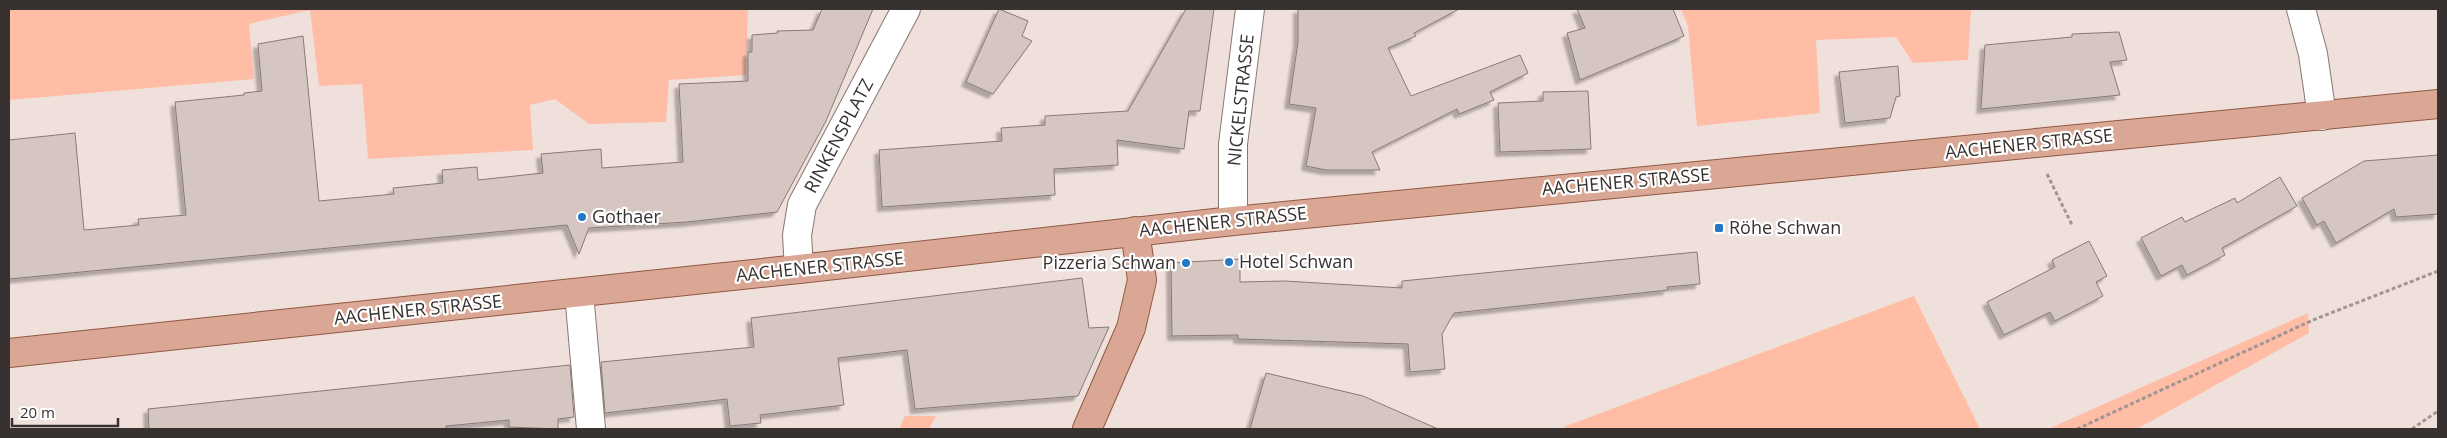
<svg xmlns="http://www.w3.org/2000/svg" width="2447" height="438" viewBox="0 0 2447 438" font-family="'Open Sans',sans-serif">
  <defs>
    <filter id="shadow"><feDropShadow dx="-4.5" dy="4.5" stdDeviation="1" flood-color="#0004"/></filter>
  </defs>
  <rect width="100%" height="100%" fill="#f0e0db"/>
  <g fill="#ffbda6">
    <polygon points="9,9 748,9 746,75 669,80 666,122 589,124 555,99 530,105 533,150 368,159 362,84 319,86 310,10 249,24 254,79 9,100"/>
    <polygon points="1681,9 1971,9 1968,60 1913,63 1896,37 1816,40 1820,113 1697,126 1688,26"/>
    <polygon points="1914,296 1980,429 1562,429 1566,426"/>
    <polygon points="2308,313 2309,333 2137,429 2048,429"/>
    <polygon points="905,416 936,416 929,429 899,429"/>
  </g>
  <g fill="#d5c6c1" stroke="#877a75" filter="url(#shadow)">
    <polygon points="822,9 873,9 826,121 777,212 687,222 589,228 579,254 567,225 9,279 9,140 75,133 84,230 139,225 138,219 186,215 175,102 244,95 244,93 262,91 258,44 303,36 319,201 394,194 393,188 443,183 442,170 477,167 478,180 543,173 541,154 601,149 602,168 683,162 679,84 748,81 748,52 752,52 752,35 778,33 777,31 813,30"/>
    <polygon points="999,9 1028,21 1022,36 1032,41 993,94 966,82"/>
    <polygon points="1186,9 1214,9 1200,111 1189,111 1184,149 1117,140 1118,165 1054,169 1055,195 882,207 879,150 1002,141 1001,128 1045,125 1045,116 1128,111"/>
    <polygon points="1298,9 1459,9 1414,33 1416,36 1388,48 1411,96 1520,55 1528,73 1490,92 1494,100 1459,114 1457,109 1372,152 1380,170 1326,170 1306,166 1316,108 1289,104 1298,42"/>
    <polygon points="1577,9 1673,9 1684,36 1580,80 1567,33 1585,28"/>
    <polygon points="2119,32 2127,60 2110,62 2120,95 1981,109 1985,45 2072,37 2072,34"/>
    <polygon points="1898,66 1900,96 1896,97 1890,118 1845,123 1839,72"/>
    <polygon points="1588,91 1591,149 1500,152 1498,103 1543,101 1543,92"/>
    <polygon points="2438,155 2438,214 2396,217 2394,209 2336,243 2324,221 2317,225 2302,198 2364,161"/>
    <polygon points="2280,177 2297,206 2222,248 2225,255 2187,275 2182,265 2161,276 2141,238 2182,217 2185,222 2235,198 2237,203"/>
    <polygon points="2089,241 2107,276 2096,282 2103,296 2055,321 2050,312 2004,335 1987,302 2055,267 2052,260"/>
    <polygon points="1697,252 1700,284 1667,287 1668,290 1454,313 1442,334 1445,369 1410,372 1408,344 1238,339 1238,335 1172,336 1171,263 1240,259 1240,282 1285,281 1402,288 1402,281"/>
    <polygon points="1082,278 1089,328 1109,327 1078,396 915,409 907,350 838,358 844,405 760,415 761,423 730,426 727,399 605,413 601,362 754,347 751,318"/>
    <polygon points="570,365 574,417 558,419 558,429 509,427 509,420 446,426 446,429 149,429 148,409"/>
    <polygon points="1266,373 1363,396 1438,429 1250,429"/>
  </g>
  <g fill="none" stroke-linecap="round" stroke-linejoin="round">
    <defs>
      <g id="minor">
        <polyline points="2301,9 2313,54 2322,116"/>
        <polyline points="1233,221 1233,144 1250,9"/>
        <polyline points="799,269 797,235 802,205 906,9"/>
        <polyline points="579,293 591,429"/>
      </g>
      <g id="major">
        <polyline points="9,353 799,269 1233,221 2438,104"/>
        <polyline points="1087,429 1131,328 1142,280 1135,231"/>
      </g>
    </defs>
    <use href="#minor" stroke="#867874" stroke-width="30"/>
    <use href="#major" stroke="#915844" stroke-width="30"/>
    <g stroke="#a19591" stroke-width="3" stroke-dasharray="4 2.5" stroke-linecap="butt">
      <polyline points="2047,174 2072,225"/>
      <polyline points="2077,429 2313,320 2438,271"/>
      <polyline points="2412,429 2438,411"/>
    </g>
    <use href="#minor" stroke="#fff" stroke-width="28"/>
    <use href="#major" stroke="#daa795" stroke-width="28"/>
  </g>
  <g fill="#227ac7" stroke="#fff" stroke-width="2">
    <circle cx="582" cy="217" r="5"/>
    <rect x="1714" y="223" width="10" height="10" rx="2.5"/>
    <circle cx="1229" cy="262" r="5"/>
    <circle cx="1186" cy="263" r="5"/>
  </g>
  <g text-anchor="middle" stroke-width="4.5" stroke-linejoin="round" paint-order="stroke">
    <g font-size="18" fill="#37312f" stroke="#fff">
      <text transform="translate(1241 100) rotate(-84)" y="6">NICKELSTRASSE</text>
      <text transform="translate(839 136) rotate(-62)" y="6">RINKENSPLATZ</text>
      <text transform="translate(2029 144) rotate(-6)" y="6">AACHENER STRASSE</text>
      <text transform="translate(1626 182) rotate(-5)" y="6">AACHENER STRASSE</text>
      <text transform="translate(1223 222) rotate(-6)" y="6">AACHENER STRASSE</text>
      <text transform="translate(820 267) rotate(-6)" y="6">AACHENER STRASSE</text>
      <text transform="translate(418 310) rotate(-6)" y="6">AACHENER STRASSE</text>
    </g>
    <g font-size="18" fill="#37312f" stroke="#fff" text-anchor="start">
      <text x="592" y="223">Gothaer</text>
      <text x="1729" y="234">Röhe Schwan</text>
      <text x="1239" y="268">Hotel Schwan</text>
      <text x="1176" y="269" text-anchor="end">Pizzeria Schwan</text>
    </g>
  </g>
  <rect width="2447" height="438" fill="none" stroke="#37312f" stroke-width="20"/>
  <path d="M12 418v8h106v-8" fill="none" stroke="#37312f" stroke-width="2.5"/>
  <text x="20" y="418" font-size="15" fill="#37312f" stroke="#ffffff" stroke-width="4" paint-order="stroke">20 m</text>
</svg>
